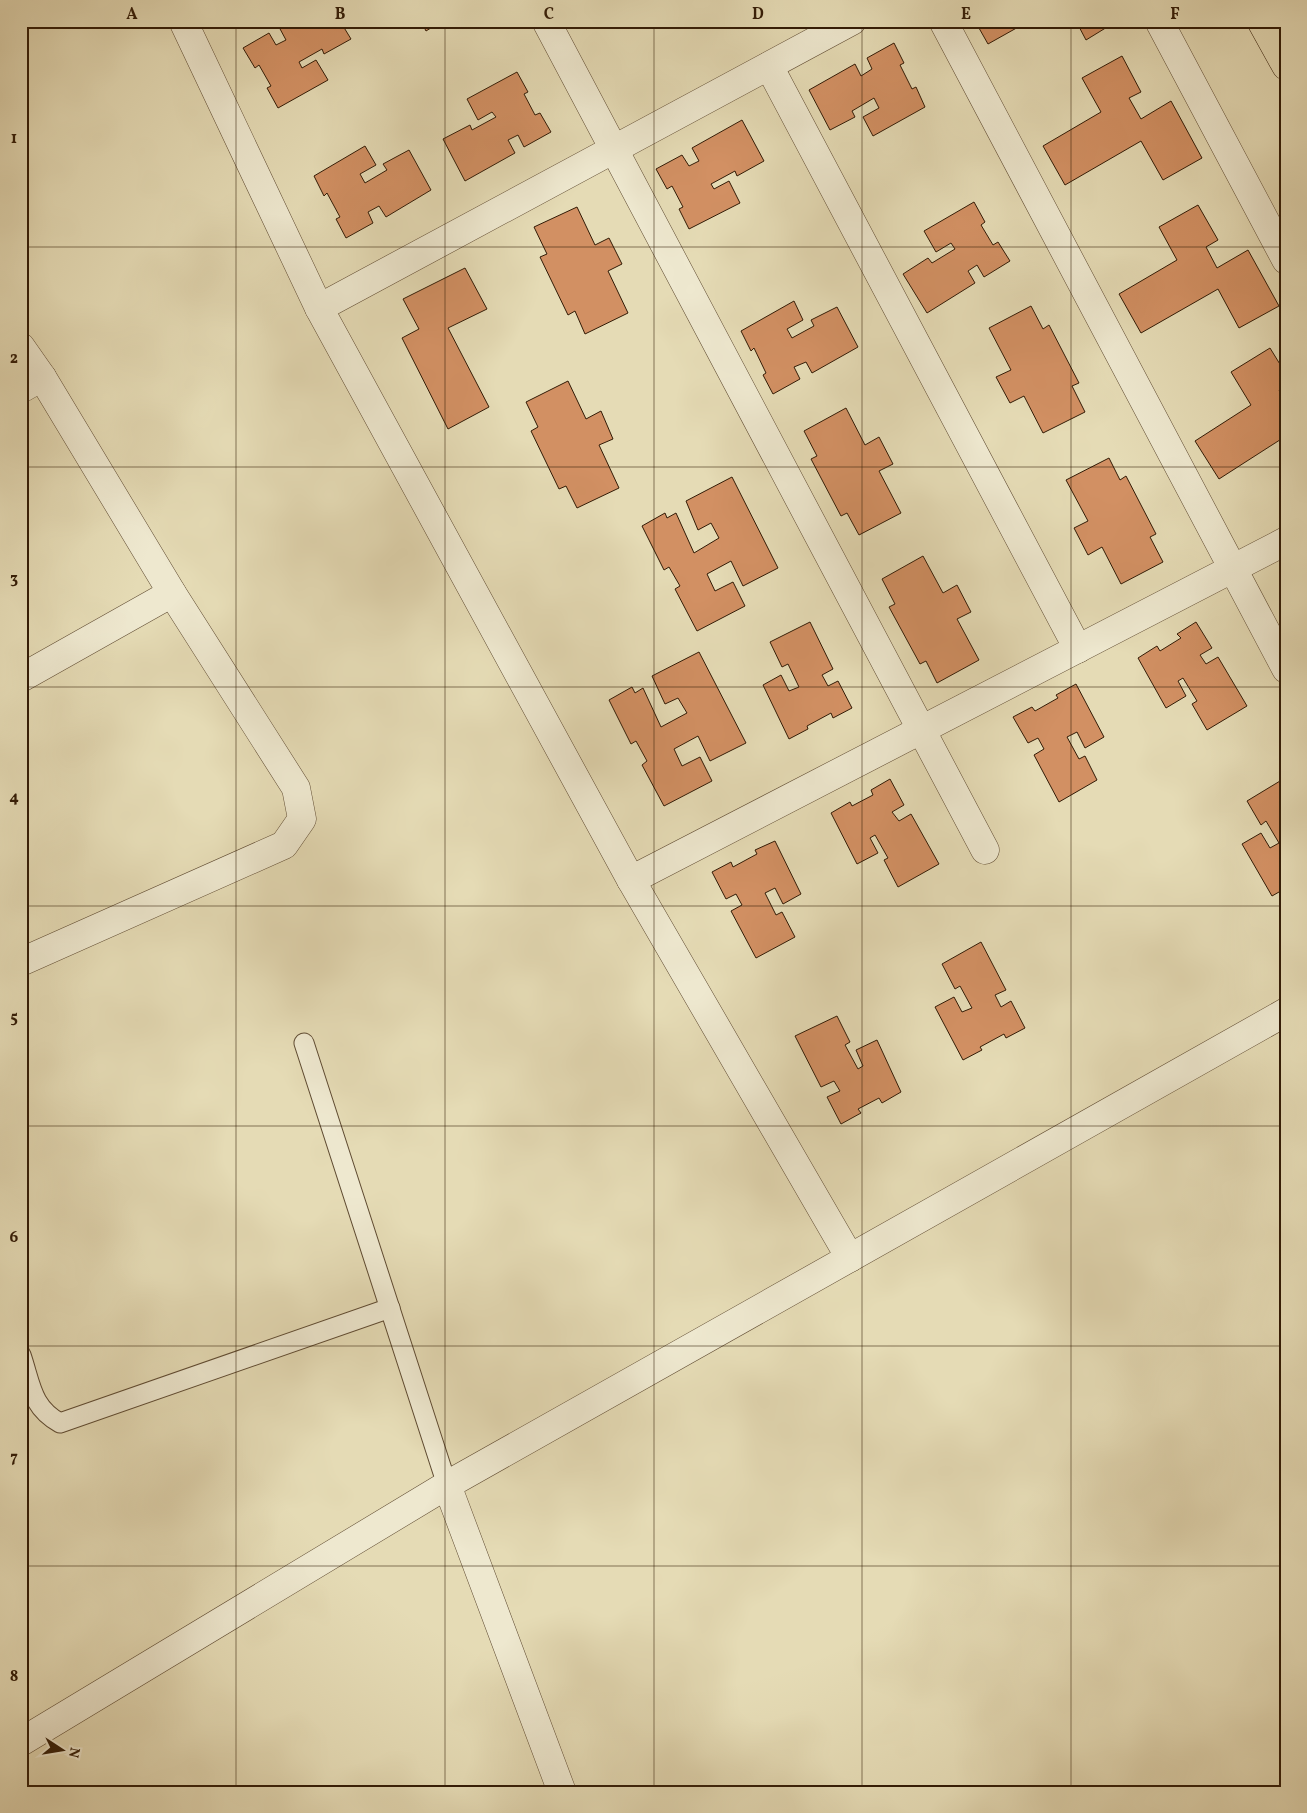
<svg xmlns="http://www.w3.org/2000/svg" width="1307" height="1813" viewBox="0 0 1307 1813" font-family="Vollkorn,serif">
  <rect width="100%" height="100%" fill="#e5dbb5"/>
  <filter id="stains"><feTurbulence type="fractalNoise" baseFrequency=".004" numOctaves="4"/><feColorMatrix values="0 0 0 0 .2 0 0 0 0 .09 0 0 0 0 .02 0 0 0 .5 -.17"/></filter>
  <radialGradient id="worn" r=".72"><stop offset=".6" stop-color="#630" stop-opacity="0"/><stop offset="1" stop-color="#630" stop-opacity=".3"/></radialGradient>
  <g fill="#d29063" stroke="#321b06">
    <polygon points="288,21 340,21 351,39 324,54 322,49 299,62 302,68 316,60 328,80 278,108 267,88 271,86 259,65 255,68 243,48 269,33 276,45 286,40 279,27"/>
    <polygon points="421,21 442,21 426,31"/>
    <polygon points="975,21 1029,21 988,44"/>
    <polygon points="1076,21 1117,21 1086,40"/>
    <polygon points="894,43 904,63 900,65 912,89 916,87 925,107 873,136 863,117 879,108 874,98 852,111 855,117 830,130 809,90 855,64 861,76 872,69 867,58"/>
    <polygon points="1122,56 1141,92 1129,98 1141,119 1171,101 1202,158 1163,180 1141,141 1065,185 1043,146 1101,112 1082,78"/>
    <polygon points="517,72 528,92 524,94 535,115 540,113 551,132 524,147 518,135 508,140 515,153 465,181 443,139 470,125 472,130 496,117 492,112 478,120 467,99"/>
    <polygon points="742,120 764,161 737,176 735,171 711,184 714,189 729,181 740,203 689,229 679,209 683,207 672,186 667,189 656,169 682,155 689,166 699,161 692,148"/>
    <polygon points="365,146 376,165 360,174 365,183 387,170 383,164 409,150 431,190 386,217 379,206 368,212 373,223 346,238 336,219 340,217 327,193 324,196 314,176"/>
    <polygon points="974,202 985,222 981,225 993,245 998,242 1010,261 984,277 977,265 968,271 975,283 927,313 903,274 928,258 932,263 955,249 951,243 936,252 924,231"/>
    <polygon points="1198,205 1218,240 1206,247 1217,268 1248,250 1279,306 1239,328 1218,289 1141,333 1119,294 1177,260 1159,227"/>
    <polygon points="577,207 595,245 609,238 622,264 608,271 628,313 585,334 575,311 568,315 540,257 547,254 534,227"/>
    <polygon points="465,268 487,309 448,328 489,407 448,429 402,338 419,329 403,299"/>
    <polygon points="794,301 803,320 787,329 792,338 814,326 811,320 837,307 858,347 812,373 806,362 794,367 800,379 773,394 763,375 766,373 754,348 751,351 741,331"/>
    <polygon points="1031,306 1043,329 1049,325 1079,383 1072,386 1085,412 1043,433 1024,396 1010,403 996,377 1011,370 989,328"/>
    <polygon points="1270,348 1286,374 1286,386 1279,390 1286,401 1286,436 1219,479 1195,441 1251,405 1231,372"/>
    <polygon points="568,381 586,419 601,411 613,439 599,445 619,488 577,508 566,486 559,489 531,431 538,427 526,402"/>
    <polygon points="846,408 865,445 879,437 893,464 879,471 901,513 859,535 847,513 841,516 811,459 817,456 804,431"/>
    <polygon points="1109,458 1120,480 1126,476 1156,534 1150,537 1163,562 1121,584 1102,547 1088,555 1074,528 1088,521 1066,480"/>
    <polygon points="732,477 778,568 743,586 731,561 707,574 715,591 733,582 745,606 697,631 675,589 680,586 669,567 664,570 642,526 665,513 667,518 676,513 694,553 719,538 711,523 698,530 686,501"/>
    <polygon points="923,556 943,593 957,585 971,612 957,619 979,660 937,683 926,661 920,664 889,607 895,604 882,579"/>
    <polygon points="810,622 833,669 822,675 828,686 838,681 852,708 833,718 831,713 807,726 808,729 789,739 763,685 781,675 789,691 799,687 788,664 782,667 770,642"/>
    <polygon points="1196,622 1212,648 1200,655 1206,664 1218,657 1247,706 1207,730 1192,704 1197,701 1183,678 1178,681 1186,696 1166,708 1138,658 1157,646 1160,651 1181,638 1177,634"/>
    <polygon points="699,652 746,743 710,761 698,736 674,749 682,766 700,757 712,781 664,806 642,765 647,761 636,741 631,744 609,700 632,687 635,693 643,688 661,727 687,713 678,698 665,704 652,676"/>
    <polygon points="1076,684 1104,737 1085,748 1077,732 1067,737 1079,759 1085,756 1097,780 1059,802 1034,755 1044,749 1038,738 1028,743 1013,717 1032,707 1035,711 1058,698 1056,695"/>
    <polygon points="1285,778 1286,888 1272,896 1242,844 1261,833 1270,848 1279,843 1266,821 1261,825 1247,801"/>
    <polygon points="890,779 904,805 892,812 899,821 911,814 939,864 898,887 884,860 888,858 875,835 870,838 878,853 857,864 831,813 850,802 852,806 873,795 871,790"/>
    <polygon points="775,841 801,894 783,904 775,888 765,893 776,915 782,912 795,937 756,958 731,911 742,905 736,894 726,899 712,872 731,862 733,867 757,854 755,850"/>
    <polygon points="981,942 1006,990 995,995 1001,1007 1011,1001 1025,1028 1006,1038 1004,1034 980,1047 982,1050 963,1060 935,1007 954,997 962,1012 972,1008 960,986 955,989 942,964"/>
    <polygon points="837,1016 850,1042 845,1045 858,1069 863,1066 856,1050 877,1040 901,1092 882,1103 879,1098 858,1109 861,1113 841,1124 827,1097 840,1091 834,1081 821,1087 795,1036"/>
  </g>
  <g fill="none" stroke-linecap="round" stroke-linejoin="round">
    <defs>
      <g id="service">
        <polyline points="304,1043 447,1485"/>
        <path d="M21 1355C31 1384 31 1407 60 1423L390 1308"/>
      </g>
      <g id="minor">
        <polyline points="183,21 319,308 631,880 850,1258"/>
        <polyline points="546,21 985,850"/>
        <polyline points="943,21 1286,669"/>
        <polyline points="1159,21 1286,260"/>
        <polyline points="769,66 1078,649"/>
        <polyline points="319,308 852,21"/>
        <polyline points="21,347 42,377 172,593 296,788 302,819 284,845 21,962"/>
        <polyline points="21,389 42,377"/>
        <polyline points="21,678 172,593"/>
        <polyline points="631,880 1286,541"/>
        <polyline points="447,1485 562,1792"/>
        <polyline points="21,1742 447,1485 1286,1012"/>
      </g>
      <polyline id="trunk" points="1261,21 1286,66"/>
    </defs>
    <use href="#service" stroke="#5f4b32" stroke-width="21"/>
    <use href="#minor" stroke="#5f4b32" stroke-width="29"/>
    <use href="#trunk" stroke="#321b06" stroke-width="29"/>
    <use href="#service" stroke="#eee8cf" stroke-width="19"/>
    <use href="#minor" stroke="#eee8cf" stroke-width="28"/>
    <use href="#trunk" stroke="#e5dbb5" stroke-width="28"/>
  </g>
  <path fill="none" stroke="#321b06" stroke-width="1" stroke-opacity="0.55" d="M236 21V1792M445 21V1792M654 21V1792M862 21V1792M1071 21V1792M21 247H1286M21 467H1286M21 687H1286M21 906H1286M21 1126H1286M21 1346H1286M21 1566H1286"/>
  <rect width="1307" height="1813" fill="none" stroke="#e5dbb5" stroke-width="55"/>
  <g transform="translate(62 1750) rotate(102)" stroke="#eee8cf" stroke-width="4" paint-order="stroke">
  <path d="M0-4L9 19L0 12L-9 19Z" fill="#321b06"/>
  <text y="-8" font-size="14" font-weight="bold" text-anchor="middle" fill="#321b06">N</text>
  </g>
  <rect x="28" y="28" width="1252" height="1758" fill="none" stroke="#321b06" stroke-width="2"/>
  <g font-size="16" text-anchor="middle" font-weight="bold" fill="#321b06">
    <text x="132" y="19">A</text>
    <text x="340" y="19">B</text>
    <text x="549" y="19">C</text>
    <text x="758" y="19">D</text>
    <text x="966" y="19">E</text>
    <text x="1175" y="19">F</text>
    <text x="14" y="143">1</text>
    <text x="14" y="363">2</text>
    <text x="14" y="583">3</text>
    <text x="14" y="802">4</text>
    <text x="14" y="1022">5</text>
    <text x="14" y="1242">6</text>
    <text x="14" y="1462">7</text>
    <text x="14" y="1681">8</text>
  </g>
  <rect width="100%" height="100%" filter="url(#stains)"/>
  <rect width="100%" height="100%" fill="url(#worn)"/>
</svg>
